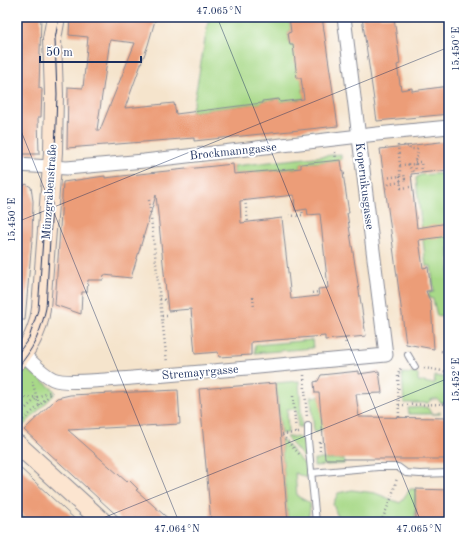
<svg xmlns="http://www.w3.org/2000/svg" width="466" height="539" viewBox="0 0 466 539" font-family="'Old Standard TT',serif">
  <rect width="100%" height="100%" fill="#fff"/>
  <filter id="ink" filterUnits="userSpaceOnUse"><feTurbulence type="fractalNoise" baseFrequency=".025" numOctaves="2"/><feDisplacementMap in="SourceGraphic" scale="8" xChannelSelector="R" yChannelSelector="G"/><feConvolveMatrix kernelMatrix="1 2 1 2 8 2 1 2 1" color-interpolation-filters="sRGB"/></filter>
  <filter id="wash" filterUnits="userSpaceOnUse"><feTurbulence type="fractalNoise" baseFrequency=".012" numOctaves="4" result="noise"/><feDisplacementMap in="SourceGraphic" scale="16" xChannelSelector="R" yChannelSelector="G"/><feGaussianBlur stdDeviation="0.9" result="paint"/><feColorMatrix in="noise" values="0 0 0 0 0 0 0 0 0 0 0 0 0 0 0 0 0 1.4 0 .05"/><feComposite in="paint" operator="in"/></filter>
  <g filter="url(#wash)">
    <rect width="100%" height="100%" fill="#f5e4cc"/>
    <g fill="#a8d988" stroke="#628473">
      <polygon points="209,17 289,17 291,32 288,33 290,45 297,44 304,99 280,102 279,99 262,101 262,103 191,112 194,102"/>
      <polygon points="341,154 341,160 301,164 301,168 234,174 234,166"/>
      <polygon points="447,173 449,186 449,318 437,316 433,299 429,298 429,292 434,292 431,266 426,266 416,178 420,175"/>
      <polygon points="312,340 313,348 255,353 255,345"/>
      <polygon points="27,369 54,390 54,395 19,430 17,428 17,374 22,370"/>
      <path d="M402 373 418 374V381L434 384 435 376 449 378V403H441C437 397 431 398 428 403H404Z"/>
      <polygon points="299,381 302,427 298,427 297,411 294,409 287,409 288,433 281,434 276,383"/>
      <polygon points="320,396 323,430 318,430 318,432 314,432 311,397"/>
      <polygon points="427,407 431,413 436,414 440,412 440,414 409,414 408,408"/>
      <path d="M286 437C307 436 305 442 306 460Z"/>
      <path d="M281 438 306 466 307 478 295 473 297 496 310 503C310 522 305 522 288 522Z"/>
      <polygon points="314,459 344,459 344,464 314,466"/>
      <polygon points="410,489 416,489 415,522 343,522 337,515 333,504 338,493 352,490 375,493 400,503"/>
    </g>
    <g id="blocks">
      <g fill="#ec9d78" fill-rule="evenodd">
        <polygon points="17,17 41,17 39,88 42,89 41,117 38,117 39,154 17,154"/>
        <path d="M70 17H103L118 22 119 17 130 20 131 17H156L148 45 125 108 174 103 176 114 262 103V101L279 99 280 102 304 99 301 78H297L293 45H290L288 33 291 32 289 17H322L338 126 194 141V138L67 148 68 87 83 88 88 37 69 35ZM110 40 135 43 100 130H97Z"/>
        <polygon points="362,17 394,17 400,64 397,65 401,90 412,88 412,91 449,86 449,114 377,121"/>
        <polygon points="449,141 449,170 411,174 417,228 448,223 449,229 449,236 419,240 423,268 428,267 431,291 426,291 431,303 434,349 406,344 380,149"/>
        <path d="M341 160 349 213H347L366 336 325 340V336L251 342V355L219 357 218 352 195 354 191 309 168 311 156 195 131 278 104 275 103 280H88L87 292H82L81 314 55 305 63 182 105 176V178L139 174 233 164 234 174 301 168V164ZM294 195 295 211 307 209 308 215 320 214 328 288 318 289 319 296 291 299 282 218 241 223 240 201Z"/>
        <polygon points="26,184 31,187 33,201 32,240 25,320 17,320 17,192"/>
        <polygon points="359,371 359,374 379,371 382,393 356,394 359,417 449,418 449,459 325,459 319,393 315,393 314,382 318,381 321,375"/>
        <polygon points="276,383 288,522 211,522 199,389"/>
        <polygon points="178,390 180,424 68,430 127,482 129,480 138,489 136,490 172,522 124,522 24,430 57,398 70,395"/>
        <polygon points="17,465 49,495 78,522 30,522 17,510"/>
        <polygon points="416,489 449,490 449,522 416,522"/>
      </g>
    </g>
  </g>
  <g filter="url(#ink)">
    <use href="#blocks" fill-opacity="0" stroke="#888a95" stroke-width="1"/>
    <g fill="none" stroke-linecap="round" stroke-linejoin="round">
      <defs>
        <g id="lane">
          <polyline points="408,355 415,367"/>
          <polyline points="308,426 308,440 316,522"/>
          <polyline points="311,473 378,467 398,467 406,473 420,474 449,473"/>
        </g>
        <g id="street">
          <polyline points="17,165 67,168 144,161 377,134 449,127"/>
          <path d="M23 354C32 362 42 374 53 379 66 385 115 379 132 378 217 371 301 363 386 355L344 17"/>
        </g>
        <g id="secondary">
          <path d="M17 361C30 346 39 328 41 308L53 152 54 94 52 39 56 17"/>
          <polyline points="17,444 103,522"/>
        </g>
      </defs>
      <use href="#lane" stroke="#888a95" stroke-width="8"/>
      <use href="#street" stroke="#888a95" stroke-width="15"/>
      <use href="#secondary" stroke="#888a95" stroke-width="20"/>
      <g stroke="#888a95" stroke-width="2.5" stroke-dasharray="1 3" stroke-linecap="butt">
        <polyline points="398,145 400,165 416,164 415,159 418,156 417,149 410,149 409,146 405,147 404,145"/>
        <polyline points="335,152 336,160"/>
        <polyline points="415,162 421,162 422,171"/>
        <polyline points="408,164 413,172"/>
        <polyline points="415,164 416,171"/>
        <polyline points="344,174 348,174"/>
        <polyline points="400,176 401,188 410,187"/>
        <polyline points="385,178 400,176 400,165"/>
        <polyline points="405,179 409,179"/>
        <polyline points="400,180 405,179 404,174"/>
        <polyline points="386,188 389,184 401,182"/>
        <polyline points="149,200 167,363"/>
        <polyline points="245,200 248,222"/>
        <polyline points="289,216 303,215 302,210"/>
        <polyline points="312,293 319,292"/>
        <polyline points="253,297 254,309"/>
        <polyline points="160,299 167,300"/>
        <polyline points="162,316 169,316"/>
        <polyline points="363,323 366,323"/>
        <polyline points="345,338 346,346"/>
        <polyline points="441,351 449,353"/>
        <polyline points="424,368 449,372"/>
        <polyline points="304,375 307,418"/>
        <polyline points="32,381 39,405"/>
        <polyline points="293,396 296,433"/>
        <polyline points="17,398 37,397 50,392"/>
        <polyline points="399,405 449,404"/>
        <polyline points="17,416 37,398"/>
        <polyline points="399,417 398,374 401,368"/>
        <polyline points="17,425 39,406 52,392"/>
        <polyline points="299,433 281,434 300,455"/>
        <polyline points="320,451 320,440"/>
        <polyline points="381,522 391,499 397,478"/>
      </g>
      <use href="#lane" stroke="#fff" stroke-width="6"/>
      <use href="#street" stroke="#fff" stroke-width="13"/>
      <use href="#secondary" stroke="#fce5d0" stroke-width="18"/>
      <g stroke="#1b2f5e" stroke-width="1">
        <polyline points="17,355 29,338 38,310 47,181"/>
        <path d="M17 368C33 351 41 331 46 308L55 152 57 94 55 39 59 17"/>
      </g>
    </g>
  </g>
  <path fill="none" stroke="#1b2f5e" stroke-width="1" stroke-opacity="0.45" d="M217 17 421 522M17 121 179 522M17 222 449 47M93 522 449 378"/>
  <g text-anchor="middle" stroke-width="4" stroke-linejoin="round" paint-order="stroke">
    <g font-size="12" fill="#1b2f5e" stroke="#fff">
      <text transform="translate(233 151) rotate(-6)" y="4">Brockmanngasse</text>
      <text transform="translate(365 186) rotate(83)" y="4">Kopernikusgasse</text>
      <text transform="translate(49 192) rotate(-86)" y="4">Münzgrabenstraße</text>
      <text transform="translate(200 372) rotate(-5)" y="4">Stremayrgasse</text>
    </g>
  </g>
  <rect width="466" height="539" fill="none" stroke="#fff" stroke-width="44"/>
  <path d="M40 56v6h101v-6" fill="none" stroke="#1b2f5e" stroke-width="2"/>
  <text x="46" y="56" font-size="12" fill="#1b2f5e" stroke="#ffffff" stroke-width="3" paint-order="stroke">50 m</text>
  <rect x="22" y="22" width="422" height="495" fill="none" stroke="#1b2f5e" stroke-width="1.5"/>
  <g font-size="10" text-anchor="middle" fill="#1b2f5e">
    <text x="219" y="14">47.065°N</text>
    <text transform="translate(455 49) rotate(-90)" y="4">15.450°E</text>
    <text transform="translate(11 220) rotate(-90)" y="4">15.450°E</text>
    <text transform="translate(455 380) rotate(-90)" y="4">15.452°E</text>
    <text x="177" y="532">47.064°N</text>
    <text x="419" y="532">47.065°N</text>
  </g>
</svg>
